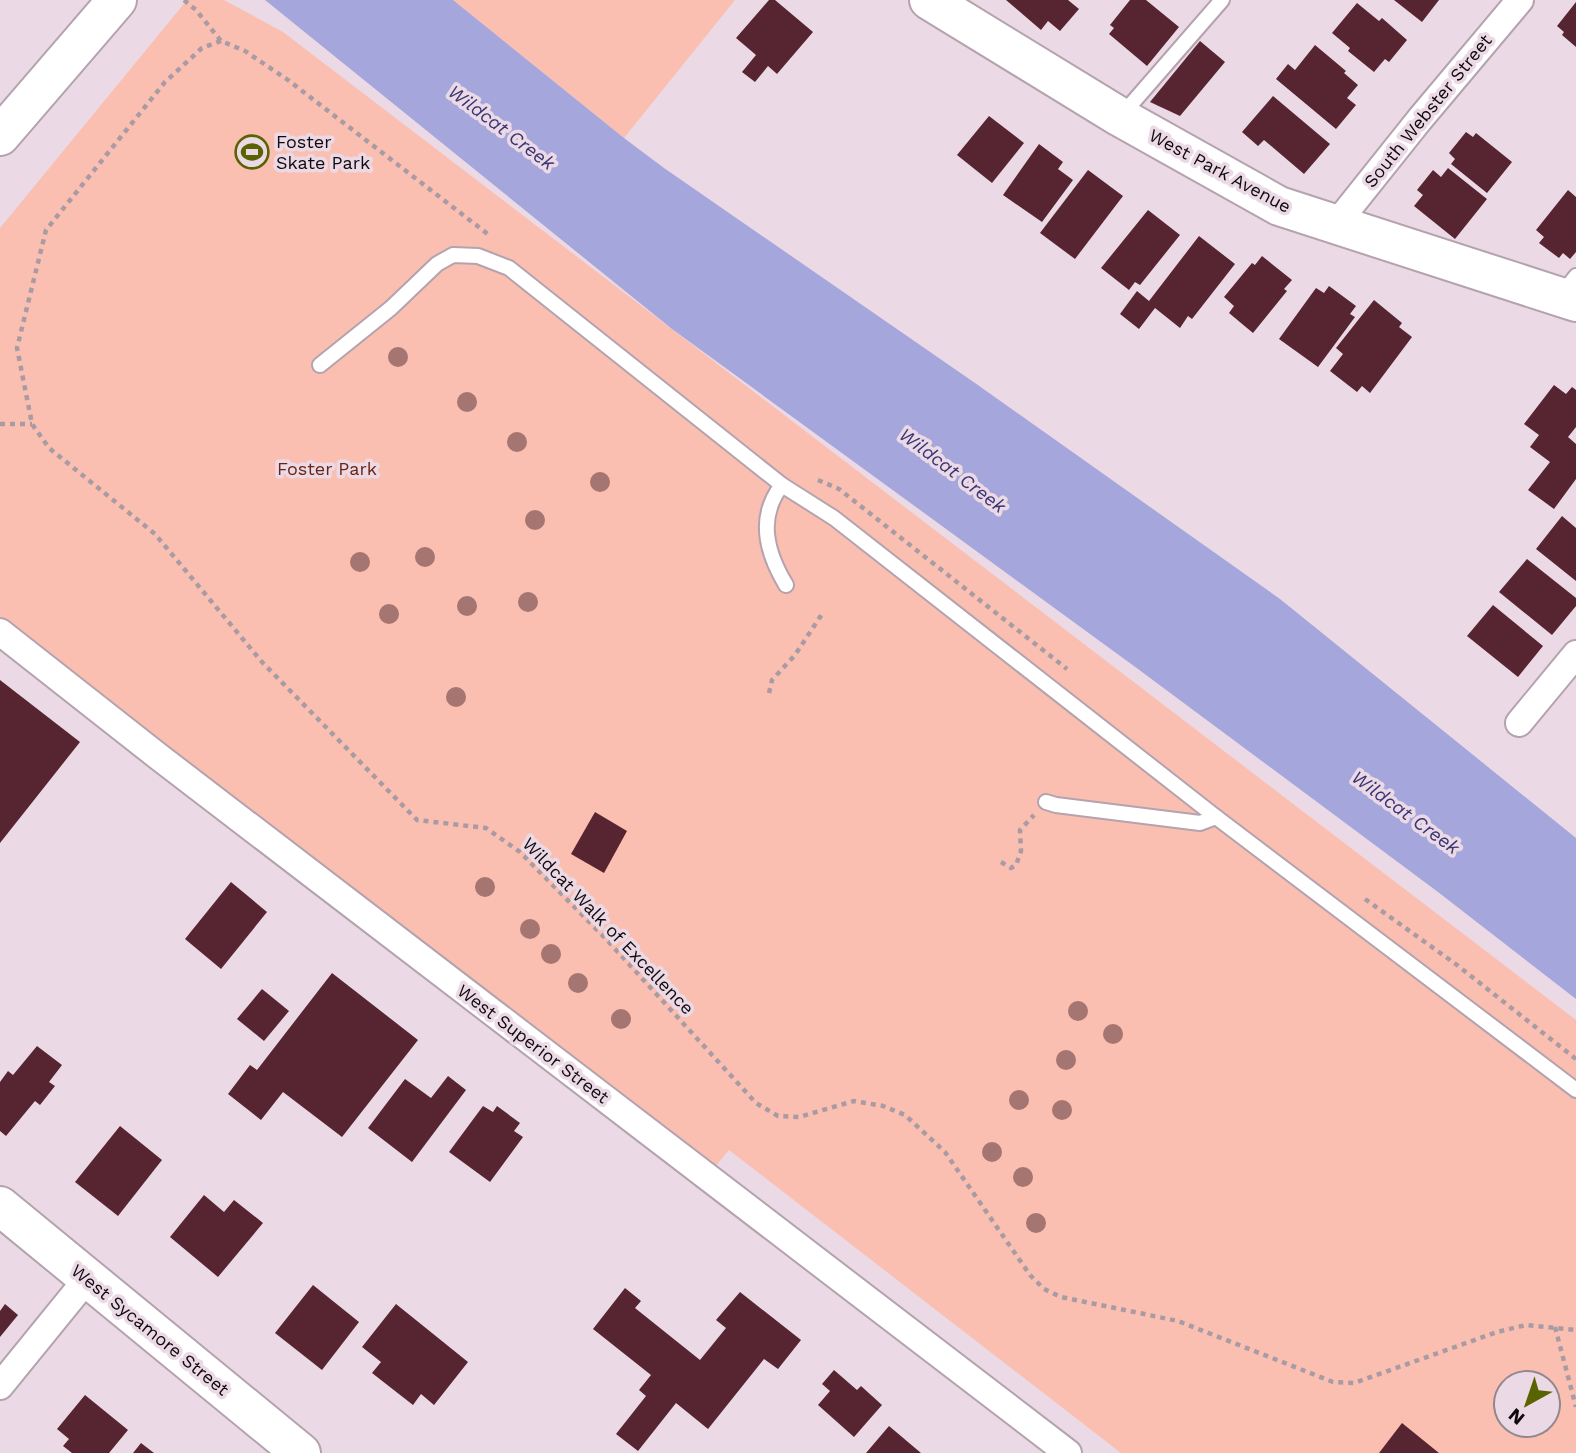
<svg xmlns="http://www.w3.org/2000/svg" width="1576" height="1453" viewBox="0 0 1576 1453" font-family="'Work Sans',sans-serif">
  <rect width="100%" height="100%" fill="#ebdae5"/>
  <g fill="#fabfb1" fill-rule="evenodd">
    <path d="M187 0H224L283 32 1576 1020V1453H1121L729 1150 715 1167 0 622V228ZM1506 1383H1548V1425H1506Z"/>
    <polygon points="453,0 735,0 624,138"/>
  </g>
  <polygon fill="#a5a6dc" points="265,0 453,0 624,138 664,168 975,383 1280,599 1576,838 1576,999 1438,892 1138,669 672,329"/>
  <g fill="#572431">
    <polygon points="769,0 775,0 813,32 777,74 768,66 755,82 742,72 756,55 736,38"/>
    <polygon points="1006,0 1068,0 1079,9 1060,31 1048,21 1041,30"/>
    <polygon points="1130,0 1146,0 1179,27 1147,66 1109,34 1114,28 1110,25"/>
    <polygon points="1394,0 1439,0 1422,22"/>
    <polygon points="1576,2 1576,47 1562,35 1564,32 1557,26"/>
    <polygon points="1357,3 1379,21 1382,18 1407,40 1389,62 1385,59 1374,72 1348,51 1350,48 1332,33"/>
    <polygon points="1200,41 1225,62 1180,116 1150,102"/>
    <polygon points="1315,45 1346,71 1344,73 1358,85 1347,98 1356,105 1336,129 1276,79 1288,64 1295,70"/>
    <polygon points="1273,96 1330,144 1304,174 1264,140 1258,146 1242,132"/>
    <polygon points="989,116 1024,143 992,183 957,155"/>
    <polygon points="1466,132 1473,137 1476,133 1512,162 1487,193 1451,164 1455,159 1449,153"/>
    <polygon points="1039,144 1063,162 1058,169 1073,180 1042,222 1003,195"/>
    <polygon points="1448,168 1487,199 1455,239 1414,206 1423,195 1417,190 1433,170 1441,177"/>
    <polygon points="1088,170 1123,196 1075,259 1040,233"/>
    <polygon points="1568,190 1576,197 1576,252 1570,259 1563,253 1559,258 1539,243 1544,237 1536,230"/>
    <polygon points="1148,210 1180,235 1140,285 1135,282 1129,290 1101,268"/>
    <polygon points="1199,236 1235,264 1192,319 1188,316 1180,328 1155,308 1139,329 1120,314 1137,291 1149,301"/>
    <polygon points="1262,256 1292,280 1284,289 1287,291 1253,333 1229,313 1234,306 1224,297 1252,263 1255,265"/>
    <polygon points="1329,286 1356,306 1350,314 1355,317 1318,367 1279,339 1316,288 1324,293"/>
    <polygon points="1374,300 1402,323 1399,327 1412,337 1370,393 1362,386 1357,392 1330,371 1343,354 1336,348"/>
    <polygon points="1554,385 1566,394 1572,387 1576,390 1576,427 1568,437 1576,444 1576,479 1554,509 1528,490 1550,462 1530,447 1539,435 1524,424"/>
    <polygon points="1562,516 1576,528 1576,581 1536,549"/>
    <polygon points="1527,559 1576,598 1576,606 1552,635 1499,592"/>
    <polygon points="1493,605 1543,646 1518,677 1467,636"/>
    <polygon points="0,680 80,742 0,843"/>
    <polygon points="595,812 627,831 604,873 571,854"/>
    <polygon points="231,882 267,912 221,969 185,939"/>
    <polygon points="332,973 418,1040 342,1137 283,1092 261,1120 228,1094 250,1065 257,1070"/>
    <polygon points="262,989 289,1011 264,1041 237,1019"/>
    <polygon points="37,1046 62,1065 49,1082 55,1086 40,1105 35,1101 6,1136 0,1131 0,1082 8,1071 13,1075"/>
    <polygon points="448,1076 466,1090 412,1162 368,1128 405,1079 431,1098"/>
    <polygon points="483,1106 493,1112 497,1106 520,1123 514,1131 523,1137 490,1182 449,1152"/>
    <polygon points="120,1126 162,1160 118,1216 75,1182"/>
    <polygon points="204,1195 224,1212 234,1200 263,1223 218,1277 170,1237"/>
    <polygon points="313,1285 359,1322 322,1370 275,1333"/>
    <polygon points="625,1288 641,1301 635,1308 700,1360 726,1328 716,1320 740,1292 801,1340 778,1369 764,1359 708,1429 676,1403 638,1451 616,1434 646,1396 639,1390 651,1375 593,1329"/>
    <polygon points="5,1304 18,1315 0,1337 0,1311"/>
    <polygon points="396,1304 468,1362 434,1405 421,1394 413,1405 372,1373 381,1362 362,1347"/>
    <polygon points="834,1370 857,1390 861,1386 882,1405 854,1437 818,1405 830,1391 822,1384"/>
    <polygon points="85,1395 128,1430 109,1453 72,1453 63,1446 69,1439 57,1429"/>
    <polygon points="1402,1423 1439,1453 1379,1453"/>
    <polygon points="889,1426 921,1453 866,1453"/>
    <polygon points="141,1443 154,1453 133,1453"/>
  </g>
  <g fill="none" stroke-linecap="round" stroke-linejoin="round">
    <defs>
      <g id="lane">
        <polyline points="1121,116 1222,0"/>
        <polyline points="1560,296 1576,276"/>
        <polyline points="320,365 391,308 437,264 453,255 478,256 509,268 782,485 834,518 1216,817 1576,1090"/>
        <path d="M782 485C757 517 766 552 786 585"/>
        <polyline points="1046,802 1056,805 1200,823 1216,817"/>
      </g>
      <g id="street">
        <polyline points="1337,223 1420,119 1520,0"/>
        <polyline points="0,632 159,757 1068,1453"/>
        <polyline points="1519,723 1576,654"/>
        <polyline points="0,1386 87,1279"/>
      </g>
      <polyline id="secondary" points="929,0 1120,117 1279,206 1576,302"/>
      <g id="primary">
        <polyline points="0,136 117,0"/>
        <polyline points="0,1206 301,1453"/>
      </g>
    </defs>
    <use href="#lane" stroke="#b4a3ae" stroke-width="18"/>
    <use href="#street" stroke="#b4a3ae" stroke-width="30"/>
    <use href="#secondary" stroke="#b4a3ae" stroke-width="42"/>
    <use href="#primary" stroke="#b4a3ae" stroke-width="42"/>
    <g stroke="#a99ba4" stroke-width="4.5" stroke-dasharray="5 5" stroke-linecap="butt">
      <polyline points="184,0 196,10 221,41 245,51 288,80 489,235"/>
      <polyline points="221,41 202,48 165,82 46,230 17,348 32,424 49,448 155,534 262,662 417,820 486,828 520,852 606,939 756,1103 778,1116 799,1117 854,1101 883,1106 905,1115 945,1152 1030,1275 1044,1289 1061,1297 1178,1321 1333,1382 1354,1383 1497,1332 1526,1325 1576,1330"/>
      <polyline points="0,424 32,424"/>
      <polyline points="818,480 839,489 1067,669"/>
      <polyline points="769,693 772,680 795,655 822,614"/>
      <polyline points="1001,862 1011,868 1016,865 1021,851 1020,830 1034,815"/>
      <polyline points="1365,899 1457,965 1576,1059"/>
      <polyline points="1555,1327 1576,1407"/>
    </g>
    <use href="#lane" stroke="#fff" stroke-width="14"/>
    <use href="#street" stroke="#fff" stroke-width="26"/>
    <use href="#secondary" stroke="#fff" stroke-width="38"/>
    <use href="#primary" stroke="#fff" stroke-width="38"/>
  </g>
  <g fill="#a57572">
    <circle cx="398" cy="357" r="10"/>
    <circle cx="467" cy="402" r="10"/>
    <circle cx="517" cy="442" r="10"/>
    <circle cx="600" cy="482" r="10"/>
    <circle cx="535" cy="520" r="10"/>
    <circle cx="425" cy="557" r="10"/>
    <circle cx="360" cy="562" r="10"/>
    <circle cx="528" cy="602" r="10"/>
    <circle cx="467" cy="606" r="10"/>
    <circle cx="389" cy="614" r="10"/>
    <circle cx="456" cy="697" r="10"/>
    <circle cx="485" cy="887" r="10"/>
    <circle cx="530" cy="929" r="10"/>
    <circle cx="551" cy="954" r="10"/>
    <circle cx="578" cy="983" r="10"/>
    <circle cx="1078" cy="1011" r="10"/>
    <circle cx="621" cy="1019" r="10"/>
    <circle cx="1113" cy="1034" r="10"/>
    <circle cx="1066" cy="1060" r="10"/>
    <circle cx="1019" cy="1100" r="10"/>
    <circle cx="1062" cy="1110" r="10"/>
    <circle cx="992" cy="1152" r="10"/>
    <circle cx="1023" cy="1177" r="10"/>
    <circle cx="1036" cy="1223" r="10"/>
  </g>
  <defs>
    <symbol id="stadium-ring" viewBox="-11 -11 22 22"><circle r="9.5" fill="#ebdae5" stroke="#5a6301" stroke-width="1.5"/><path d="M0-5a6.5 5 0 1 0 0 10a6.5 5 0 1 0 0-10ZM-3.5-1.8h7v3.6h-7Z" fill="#5a6301"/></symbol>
  </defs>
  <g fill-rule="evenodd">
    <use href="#stadium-ring" x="233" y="133" width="38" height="38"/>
  </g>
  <g text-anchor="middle" stroke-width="7" stroke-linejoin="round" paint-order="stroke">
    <g font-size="18" fill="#100a0e" stroke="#ebdae5">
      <text transform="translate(1428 111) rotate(-51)" y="6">South Webster Street</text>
      <text transform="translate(1220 171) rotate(28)" y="6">West Park Avenue</text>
      <text transform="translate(608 926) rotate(46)" y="6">Wildcat Walk of Excellence</text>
      <text transform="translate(533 1044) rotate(37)" y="6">West Superior Street</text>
      <text transform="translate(150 1330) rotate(39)" y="6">West Sycamore Street</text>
    </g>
    <g font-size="18" fill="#100a0e" stroke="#ebdae5" text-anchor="start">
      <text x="276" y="148">Foster<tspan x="276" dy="21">Skate Park</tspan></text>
    </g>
    <g font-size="18" fill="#6b2314" stroke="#ebdae5">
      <text x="327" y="475">Foster Park</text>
    </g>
    <g font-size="19" font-style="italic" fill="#393474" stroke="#ebdae5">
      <text transform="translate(502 127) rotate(37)" y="7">Wildcat Creek</text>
      <text transform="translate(953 470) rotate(37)" y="7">Wildcat Creek</text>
      <text transform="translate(1406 812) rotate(36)" y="7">Wildcat Creek</text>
    </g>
  </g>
  <g transform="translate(1527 1404) rotate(220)"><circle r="33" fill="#ebdae5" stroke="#93878f" stroke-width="2"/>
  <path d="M0-5L12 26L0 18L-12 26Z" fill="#5a6301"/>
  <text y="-10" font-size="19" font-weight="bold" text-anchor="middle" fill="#100a0e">N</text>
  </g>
</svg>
